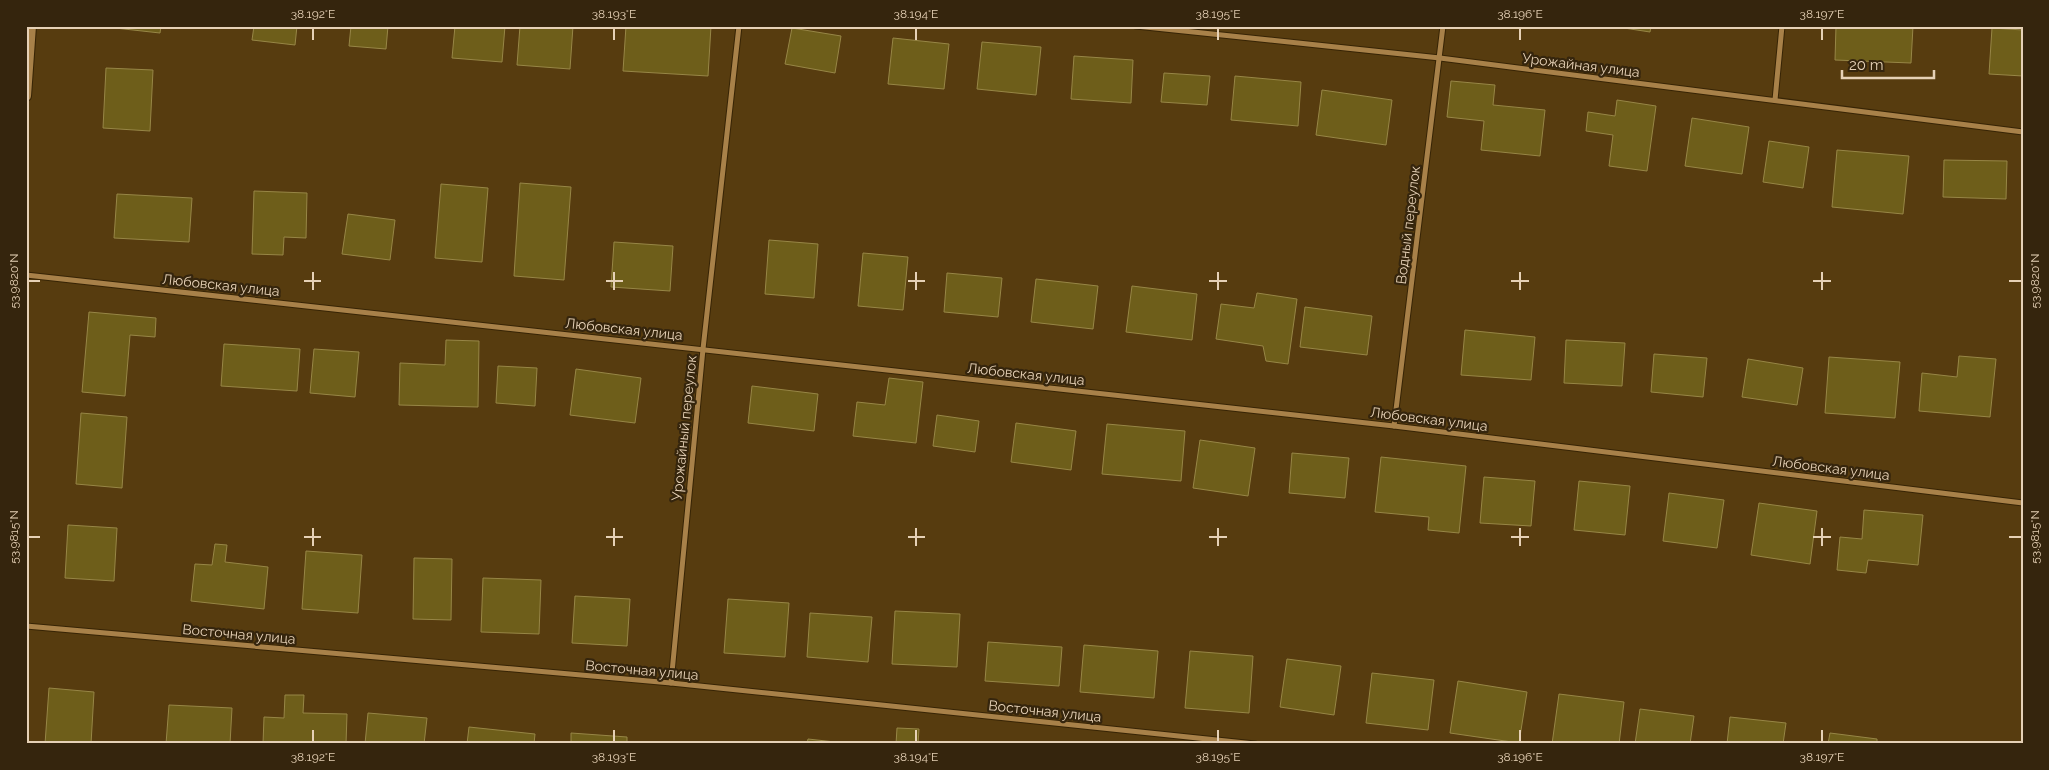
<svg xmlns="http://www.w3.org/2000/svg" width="2049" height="770" viewBox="0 0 2049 770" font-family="Raleway,sans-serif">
  <rect width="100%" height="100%" fill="#573c0f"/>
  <g fill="#6e5e1a" stroke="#978646">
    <polygon points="115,26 161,26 160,33 115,28"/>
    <polygon points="254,26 297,26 295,45 252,40"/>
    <polygon points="351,26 388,26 386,49 349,46"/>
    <polygon points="455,26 505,26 502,62 452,58"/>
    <polygon points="520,26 573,26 570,69 517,65"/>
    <polygon points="626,26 711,26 708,76 623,71"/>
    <polygon points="1611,26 1651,26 1650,32"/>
    <polygon points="1836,26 1913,26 1911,63 1835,60"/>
    <polygon points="792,28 841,36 835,73 785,64"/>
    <polygon points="1992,28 2023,30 2023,76 1989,74"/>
    <polygon points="893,38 949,44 944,89 888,84"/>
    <polygon points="982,42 1041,47 1036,95 977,89"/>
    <polygon points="1074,56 1133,60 1131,103 1071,99"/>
    <polygon points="106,68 153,70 150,131 103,128"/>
    <polygon points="1164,73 1210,76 1207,105 1161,102"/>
    <polygon points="1235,76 1301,82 1298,126 1231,120"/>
    <polygon points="1451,81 1495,85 1493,105 1545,110 1540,156 1481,150 1484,121 1447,117"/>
    <polygon points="1322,90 1392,100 1386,145 1316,135"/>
    <polygon points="1617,100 1656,106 1647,171 1609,166 1613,135 1586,131 1588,112 1615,116"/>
    <polygon points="1692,118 1749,127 1742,174 1685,166"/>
    <polygon points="1769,141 1809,147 1803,188 1763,182"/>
    <polygon points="1837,150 1909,156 1903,214 1832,207"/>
    <polygon points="1944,160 2007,161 2006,199 1943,197"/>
    <polygon points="520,183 571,187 564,280 514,276"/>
    <polygon points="441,184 488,188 482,262 435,258"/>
    <polygon points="254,191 307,193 306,238 284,237 283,255 252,254"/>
    <polygon points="117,194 192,198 189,242 114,238"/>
    <polygon points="348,214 395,220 390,260 342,254"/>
    <polygon points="769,240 818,244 814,298 765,294"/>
    <polygon points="614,242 673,246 670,291 611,287"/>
    <polygon points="863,253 908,257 903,310 858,306"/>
    <polygon points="947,273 1002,278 998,317 944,312"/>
    <polygon points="1036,279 1098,286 1093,329 1031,322"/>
    <polygon points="1132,286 1197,294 1192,340 1126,332"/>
    <polygon points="1257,293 1297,299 1288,364 1266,361 1263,346 1216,339 1221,304 1254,308"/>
    <polygon points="1305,307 1372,316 1367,355 1300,347"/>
    <polygon points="89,312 156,318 155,337 130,335 125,396 82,392"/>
    <polygon points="1465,330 1535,337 1531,380 1461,375"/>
    <polygon points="446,340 479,341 478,407 399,405 400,363 445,365"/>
    <polygon points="1566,340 1625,343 1622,386 1564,383"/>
    <polygon points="224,344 300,349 297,391 221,386"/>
    <polygon points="314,349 359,352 355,397 310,393"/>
    <polygon points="1654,354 1707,358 1703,397 1651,392"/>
    <polygon points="1959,356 1996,359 1990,417 1919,411 1922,373 1957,377"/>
    <polygon points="1829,357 1900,362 1895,418 1825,413"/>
    <polygon points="1748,359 1803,368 1797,405 1742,397"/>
    <polygon points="498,366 537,368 535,406 496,403"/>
    <polygon points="576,369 641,378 635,423 570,415"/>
    <polygon points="889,378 923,382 916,443 853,436 857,402 885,405"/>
    <polygon points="752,386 818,394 814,431 748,423"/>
    <polygon points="81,413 127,417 122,488 76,484"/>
    <polygon points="937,415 979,421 975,452 933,446"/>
    <polygon points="1016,423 1076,431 1071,470 1011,462"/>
    <polygon points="1107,424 1185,431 1181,481 1102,474"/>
    <polygon points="1200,440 1255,448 1248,496 1193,488"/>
    <polygon points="1292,453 1349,458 1345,498 1289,493"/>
    <polygon points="1381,457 1466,466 1459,533 1428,530 1429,517 1375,512"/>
    <polygon points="1484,477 1535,481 1531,526 1480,523"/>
    <polygon points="1579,481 1630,486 1625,535 1574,530"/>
    <polygon points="1669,493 1724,500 1717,548 1663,541"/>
    <polygon points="1759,503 1817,511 1810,564 1751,555"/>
    <polygon points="1864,510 1923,515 1918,565 1868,560 1866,573 1837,570 1840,537 1862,539"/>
    <polygon points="68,525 117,528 114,581 65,578"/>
    <polygon points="215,544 227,545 225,562 268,567 264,609 191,601 195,564 212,565"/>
    <polygon points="306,551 362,555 358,613 302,609"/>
    <polygon points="414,558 452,559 451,620 413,619"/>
    <polygon points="483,578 541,580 539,634 481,632"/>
    <polygon points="575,596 630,599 627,646 572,643"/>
    <polygon points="728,599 789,603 785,657 724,653"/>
    <polygon points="895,611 960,614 957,667 892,664"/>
    <polygon points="810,613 872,617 868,662 807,657"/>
    <polygon points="988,642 1062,647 1059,686 985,681"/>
    <polygon points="1084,645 1158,651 1154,698 1080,692"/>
    <polygon points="1190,651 1253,656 1249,713 1185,708"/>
    <polygon points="1287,659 1341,666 1334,715 1280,707"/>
    <polygon points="1372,673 1434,680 1428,730 1366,723"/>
    <polygon points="1458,681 1527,692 1519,743 1450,733"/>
    <polygon points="49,688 94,692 91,744 45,744"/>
    <polygon points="1559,694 1624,702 1619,744 1552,744"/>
    <polygon points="285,695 304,695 303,713 347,714 346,744 263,744 264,717 284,718"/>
    <polygon points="169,705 232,708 230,744 166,744"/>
    <polygon points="1640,709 1694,716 1690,744 1635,744"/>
    <polygon points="368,713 427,718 424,744 365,744"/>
    <polygon points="1730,717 1786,723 1783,744 1727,744"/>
    <polygon points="469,727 535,734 534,744 467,744"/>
    <polygon points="897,728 919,729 918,744 896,744"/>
    <polygon points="571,733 627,737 627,744 571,744"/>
    <polygon points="1830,733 1877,739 1877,744 1828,744"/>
    <polygon points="808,739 835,742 835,744 807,744"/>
  </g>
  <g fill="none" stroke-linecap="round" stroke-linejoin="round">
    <defs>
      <g id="street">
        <polyline points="1136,26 1440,58 2023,132"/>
        <polyline points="1775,100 1782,26"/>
        <polyline points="26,275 1394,426 2023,503"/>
        <polyline points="1394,426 1443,26"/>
        <polyline points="26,626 671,683 1255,744"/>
        <polyline points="671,683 703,349 739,26"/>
      </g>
      <polyline id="secondary" points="26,96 31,26"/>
    </defs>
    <use href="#street" stroke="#372405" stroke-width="7"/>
    <use href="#secondary" stroke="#372405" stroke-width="12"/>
    <use href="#street" stroke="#a88149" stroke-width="5"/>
    <use href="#secondary" stroke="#a88149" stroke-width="10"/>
  </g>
  <path fill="none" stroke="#e6d1b6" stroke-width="2" d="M313 28V40M614 28V40M916 28V40M1218 28V40M1520 28V40M1822 28V40M313 272V290M614 272V290M916 272V290M1218 272V290M1520 272V290M1822 272V290M28 281H40M304 281H321M606 281H623M908 281H925M1209 281H1227M1511 281H1529M1813 281H1831M2009 281H2022M313 528V546M614 528V546M916 528V546M1218 528V546M1520 528V546M1822 528V546M28 537H40M304 537H321M606 537H623M908 537H925M1209 537H1227M1511 537H1529M1813 537H1831M2009 537H2022M313 730V742M614 730V742M916 730V742M1218 730V742M1520 730V742M1822 730V742"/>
  <g text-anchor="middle" stroke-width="4.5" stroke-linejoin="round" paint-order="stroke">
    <g font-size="14" fill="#e6d1b6" stroke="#35250d">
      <text transform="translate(1581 65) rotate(7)" y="5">Урожайная улица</text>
      <text transform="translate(1408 225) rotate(-83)" y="5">Водный переулок</text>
      <text transform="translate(221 285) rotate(6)" y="5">Любовская улица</text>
      <text transform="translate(624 329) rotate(6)" y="5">Любовская улица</text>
      <text transform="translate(1026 374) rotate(6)" y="5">Любовская улица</text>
      <text transform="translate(1429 419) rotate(7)" y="5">Любовская улица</text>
      <text transform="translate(684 428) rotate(-84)" y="5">Урожайный переулок</text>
      <text transform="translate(1831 468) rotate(7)" y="5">Любовская улица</text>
      <text transform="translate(239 634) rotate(5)" y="5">Восточная улица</text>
      <text transform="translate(642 670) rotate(5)" y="5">Восточная улица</text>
      <text transform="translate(1045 711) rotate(6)" y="5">Восточная улица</text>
    </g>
  </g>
  <rect width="2049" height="770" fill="none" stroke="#35250d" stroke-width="55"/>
  <path d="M1842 70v8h92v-8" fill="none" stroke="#e6d1b6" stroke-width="2.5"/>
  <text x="1849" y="70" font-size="15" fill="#e6d1b6" stroke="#35250d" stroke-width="4" paint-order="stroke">20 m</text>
  <rect x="28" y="28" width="1994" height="714" fill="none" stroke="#e6d1b6" stroke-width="2"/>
  <g font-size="12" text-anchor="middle" fill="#e6d1b6">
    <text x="313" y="18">38.192°E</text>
    <text x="614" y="18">38.193°E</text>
    <text x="916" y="18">38.194°E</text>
    <text x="1218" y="18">38.195°E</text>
    <text x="1520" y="18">38.196°E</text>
    <text x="1822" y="18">38.197°E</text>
    <text transform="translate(14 281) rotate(-90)" y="4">53.9820°N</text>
    <text transform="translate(2035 281) rotate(-90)" y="4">53.9820°N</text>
    <text transform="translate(14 537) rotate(-90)" y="4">53.9815°N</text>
    <text transform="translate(2035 537) rotate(-90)" y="4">53.9815°N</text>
    <text x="313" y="761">38.192°E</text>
    <text x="614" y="761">38.193°E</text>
    <text x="916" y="761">38.194°E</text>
    <text x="1218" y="761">38.195°E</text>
    <text x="1520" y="761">38.196°E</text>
    <text x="1822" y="761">38.197°E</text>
  </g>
</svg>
